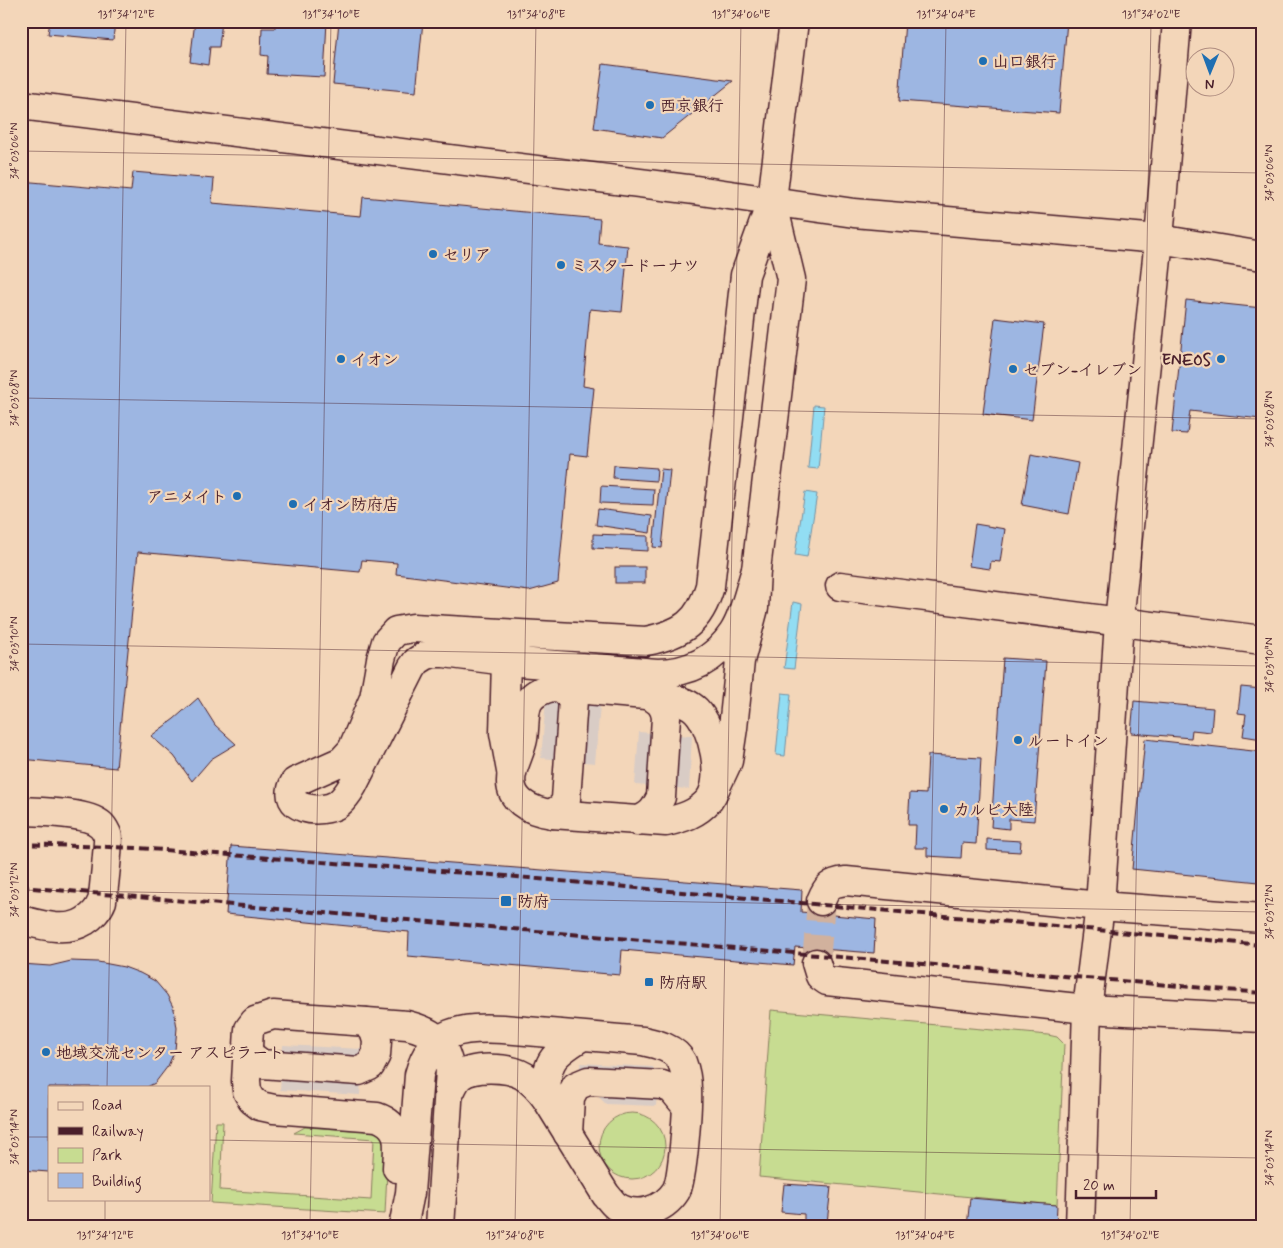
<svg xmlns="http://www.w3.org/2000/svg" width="1283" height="1248" viewBox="0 0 1283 1248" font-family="Mynerve,'Klee One',sans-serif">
  <rect width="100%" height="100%" fill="#f3d6b9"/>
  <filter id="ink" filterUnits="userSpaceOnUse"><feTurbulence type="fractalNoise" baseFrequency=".02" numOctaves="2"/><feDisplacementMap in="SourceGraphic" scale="10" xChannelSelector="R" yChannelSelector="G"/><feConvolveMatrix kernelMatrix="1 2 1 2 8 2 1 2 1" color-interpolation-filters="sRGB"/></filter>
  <g filter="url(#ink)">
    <g fill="#d9ccc5">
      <polygon points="546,700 600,705 595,763 541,758"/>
      <polygon points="639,732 692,736 689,789 635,785"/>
      <polygon points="283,1045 363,1049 360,1095 280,1090"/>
      <polygon points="581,1063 653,1067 658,1079 656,1106 606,1104 577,1076"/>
    </g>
    <g fill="#c7dc91" stroke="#887e5e">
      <polygon points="771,1010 1048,1035 1057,1037 1064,1044 1057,1205 759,1177"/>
      <circle cx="632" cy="1146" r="33"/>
      <polygon points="216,1122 223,1122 220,1190 371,1200 374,1139 294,1133 305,1127 370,1131 382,1134 388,1150 385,1214 211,1203"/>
    </g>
    <g fill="#92ddf3" stroke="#7591a3">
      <polygon points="814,405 824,406 818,469 808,468"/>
      <polygon points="805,492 817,494 807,557 795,555"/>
      <polygon points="793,602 802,604 794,669 784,668"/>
      <polygon points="782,693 791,694 785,756 776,755"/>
    </g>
    <g fill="#9db6e2" stroke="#4a1f2b">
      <polygon points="50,21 115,21 113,40 48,34"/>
      <polygon points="195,21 222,21 219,47 210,47 208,65 190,62"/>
      <polygon points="275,21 327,21 324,77 267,74 268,56 261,55 262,28 275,28"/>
      <polygon points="339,21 423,21 416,92 333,84"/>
      <polygon points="905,21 1067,21 1059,113 899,101"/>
      <polygon points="603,64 733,81 662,138 594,128"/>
      <polygon points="133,172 214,179 212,203 361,216 363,197 600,219 598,243 628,246 622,312 590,309 583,386 594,388 587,456 570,454 558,583 529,591 396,574 397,563 362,560 360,572 138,552 116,768 21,759 21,181 131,191"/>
      <polygon points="1186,300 1262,308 1261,419 1190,411 1187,434 1172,433"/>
      <polygon points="995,318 1044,324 1032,420 983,414"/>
      <polygon points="1031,454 1078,463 1069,514 1022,505"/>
      <polygon points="614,465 657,468 656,481 613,478"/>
      <polygon points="661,469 670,470 662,548 653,547"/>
      <polygon points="601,486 654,489 653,505 600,503"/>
      <polygon points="598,509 652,516 650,533 596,525"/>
      <polygon points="975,524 1005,529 1000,562 991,561 990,569 969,566"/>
      <polygon points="593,534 648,536 648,551 593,548"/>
      <rect x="615" y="567" width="30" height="16"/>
      <polygon points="1003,658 1046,661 1034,821 1009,819 1009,829 991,827"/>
      <polygon points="1241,687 1262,689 1262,739 1243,736 1246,714 1238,713"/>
      <polygon points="198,698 215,725 236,744 211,759 192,781 174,756 151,736 174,719"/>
      <polygon points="1134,701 1213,708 1211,732 1192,730 1191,738 1131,733"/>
      <polygon points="1145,739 1262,752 1262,855 1259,882 1132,869"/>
      <polygon points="928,755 981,758 976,844 962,843 961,858 927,856 927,848 915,848 916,825 908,825 910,793 926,794"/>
      <polygon points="987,839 1021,841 1020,852 987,850"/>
      <polygon points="231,846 802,890 801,912 876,919 874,953 795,947 793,965 622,950 620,975 408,956 409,932 226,914"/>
      <polygon points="71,961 98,962 124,967 140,973 155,981 167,995 174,1009 177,1028 175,1050 168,1066 155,1083 147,1087 49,1087 49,1172 21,1170 21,964 50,966"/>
      <polygon points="784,1184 831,1187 827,1223 804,1221 804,1214 781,1212"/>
      <polygon points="970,1198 1057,1205 1056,1227 967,1227"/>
    </g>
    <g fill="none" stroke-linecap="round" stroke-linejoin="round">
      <polyline stroke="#d1b19d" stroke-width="28" stroke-dasharray="28 14" stroke-linecap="butt" points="816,963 821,901"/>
      <defs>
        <g id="minor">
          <polyline points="21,105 695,190 854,213 1159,239 1262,256"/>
          <path d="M756 570C749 590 745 615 733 633 715 660 689 673 657 673L506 661 444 653H433L425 656 417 661 412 668 353 785C349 792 344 799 338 804 321 815 279 810 295 782L342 761 352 750 374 698 381 659 386 642 396 631 413 628 646 641C682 634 700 622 710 586L745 275 772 200 794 21"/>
          <polyline points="840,586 1262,640"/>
          <path d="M552 687 669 697C678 700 689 703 696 710 713 727 725 780 709 800 697 814 683 818 666 822L552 814C530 811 506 800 512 773 515 761 521 750 523 739 527 712 519 696 552 687Z"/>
          <polyline points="511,771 504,733 506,661 510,650 515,645"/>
          <polyline points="714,791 728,761 733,728 740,661 754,608 756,570 791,279 772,200"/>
          <path d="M21 811C40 812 86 812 100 824 103 826 107 833 108 837 109 840 103 898 102 901 99 909 92 917 85 921 66 933 41 925 21 920"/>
          <polyline points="552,814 563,806 566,799 573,700 563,688"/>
          <path d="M637 821C651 815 654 811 661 797L666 717C664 705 659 700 647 695"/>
          <path d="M821 901C827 886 830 883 846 881L1100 906 1262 918"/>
          <polyline points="816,963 820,976 827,981 1087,1009 1262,1018"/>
          <polyline points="248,1049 251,1056 262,1064 359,1071 370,1066 376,1055 377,1041 374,1031 366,1022"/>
          <path d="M546 1098C546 1061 551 1056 581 1037"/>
          <polyline points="568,1134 570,1097 576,1086 588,1081 662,1085 672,1089 686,1106"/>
          <path d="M397 1168C398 1146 403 1126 377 1117L274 1109 260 1106 252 1100 247 1091 246 1081 249 1029 255 1021 273 1015 407 1025C435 1032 444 1041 450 1070L440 1227"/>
          <path d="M403 1227 410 1193 419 1075C431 1029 462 1027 503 1029L643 1041C657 1044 675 1048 682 1062 685 1070 687 1080 687 1089 688 1105 683 1179 676 1191 664 1210 636 1220 616 1206 612 1203 609 1198 606 1195L546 1098C540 1090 533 1082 524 1076 509 1067 472 1065 459 1077 454 1082 452 1089 449 1094"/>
          <polyline points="1080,1227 1087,1009 1100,906 1119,622 1159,239 1177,21"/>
        </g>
      </defs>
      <use href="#minor" stroke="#4a1f2b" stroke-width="31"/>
      <use href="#minor" stroke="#f3d6b9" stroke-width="28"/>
      <g stroke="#4a1f2b" stroke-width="4" stroke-dasharray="8 4" stroke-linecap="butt">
        <polyline points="21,844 138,848 506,876 1262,945"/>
        <polyline points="21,887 1262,993"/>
      </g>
    </g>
  </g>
  <path fill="none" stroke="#4a1f2b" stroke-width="1" stroke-opacity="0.45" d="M21 151 1262 173M21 398 1262 419M21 644 1262 666M21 890 1262 912M107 1087 126 21M21 1137H49M209 1140 1262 1158M105 1227V1199M310 1227 331 21M515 1227 536 21M720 1227 741 21M925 1227 946 21M1130 1227 1151 21"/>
  <g fill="#1f6fb2" stroke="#f3d6b9" stroke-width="2">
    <circle cx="983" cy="61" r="5"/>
    <circle cx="650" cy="105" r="5"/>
    <circle cx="433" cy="254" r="5"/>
    <circle cx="561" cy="265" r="5"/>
    <circle cx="341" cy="359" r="5"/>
    <circle cx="1221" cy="359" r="5"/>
    <circle cx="1013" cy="369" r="5"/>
    <circle cx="237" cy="496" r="5"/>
    <circle cx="293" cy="504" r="5"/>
    <circle cx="1018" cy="740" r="5"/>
    <circle cx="944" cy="809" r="5"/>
    <rect x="500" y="895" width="12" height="12" rx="2.5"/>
    <rect x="644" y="977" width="10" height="10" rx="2.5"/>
    <circle cx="46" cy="1052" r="5"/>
  </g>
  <g text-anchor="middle" stroke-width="4.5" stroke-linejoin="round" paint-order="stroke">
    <g font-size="16" font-weight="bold" fill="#4a1f2b" stroke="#f3d6b9" text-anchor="start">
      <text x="993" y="67">山口銀行</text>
      <text x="660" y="111">西京銀行</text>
      <text x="443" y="260">セリア</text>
      <text x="571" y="271">ミスタードーナツ</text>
      <text x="351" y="365">イオン</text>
      <text x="1211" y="365" text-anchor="end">ENEOS</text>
      <text x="1023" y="375">セブン-イレブン</text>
      <text x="227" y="502" text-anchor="end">アニメイト</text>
      <text x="303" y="510">イオン防府店</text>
      <text x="1028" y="746">ルートイン</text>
      <text x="954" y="815">カルビ大陸</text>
      <text x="517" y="907">防府</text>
      <text x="659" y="988">防府駅</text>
      <text x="56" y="1058">地域交流センター アスピラート</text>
    </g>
  </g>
  <rect width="1283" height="1248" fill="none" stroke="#f3d6b9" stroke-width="55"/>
  <rect x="48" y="1086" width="162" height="115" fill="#f3d6b9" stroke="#af8d80"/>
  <rect x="58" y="1102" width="25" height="8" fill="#f3d6b9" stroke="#af8d80"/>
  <text x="92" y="1110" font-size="15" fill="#4a1f2b">Road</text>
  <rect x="58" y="1127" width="25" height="8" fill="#4a1f2b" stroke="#af8d80"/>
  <text x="92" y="1136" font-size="15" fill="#4a1f2b">Railway</text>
  <rect x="58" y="1148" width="25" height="15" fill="#c7dc91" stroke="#af8d80"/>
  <text x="92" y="1160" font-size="15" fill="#4a1f2b">Park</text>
  <rect x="58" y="1173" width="25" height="15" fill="#9db6e2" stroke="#af8d80"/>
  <text x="92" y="1186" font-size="15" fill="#4a1f2b">Building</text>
  <g transform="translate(1210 72) rotate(181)"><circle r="24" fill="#f3d6b9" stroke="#af8d80"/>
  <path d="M0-4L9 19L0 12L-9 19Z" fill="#1f6fb2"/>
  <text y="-8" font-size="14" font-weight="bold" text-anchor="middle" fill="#4a1f2b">N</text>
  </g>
  <path d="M1076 1190v8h80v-8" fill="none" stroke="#4a1f2b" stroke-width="2.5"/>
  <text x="1083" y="1190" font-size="15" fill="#4a1f2b" stroke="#f3d6b9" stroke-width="4" paint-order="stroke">20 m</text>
  <rect x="28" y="28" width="1228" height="1192" fill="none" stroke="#4a1f2b" stroke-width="2"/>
  <g font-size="12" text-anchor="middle" fill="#4a1f2b">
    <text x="126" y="18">131°34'12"E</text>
    <text x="331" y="18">131°34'10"E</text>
    <text x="536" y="18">131°34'08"E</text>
    <text x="741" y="18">131°34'06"E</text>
    <text x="946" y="18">131°34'04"E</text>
    <text x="1151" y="18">131°34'02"E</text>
    <text transform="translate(14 151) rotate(-90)" y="4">34°03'06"N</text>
    <text transform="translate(1269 173) rotate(-90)" y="4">34°03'06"N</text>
    <text transform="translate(14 398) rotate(-90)" y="4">34°03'08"N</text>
    <text transform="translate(1269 419) rotate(-90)" y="4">34°03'08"N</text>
    <text transform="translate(14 644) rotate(-90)" y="4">34°03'10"N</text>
    <text transform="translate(1269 665) rotate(-90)" y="4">34°03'10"N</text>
    <text transform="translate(14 890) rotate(-90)" y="4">34°03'12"N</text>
    <text transform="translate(1269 912) rotate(-90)" y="4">34°03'12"N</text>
    <text transform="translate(14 1137) rotate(-90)" y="4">34°03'14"N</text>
    <text transform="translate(1269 1158) rotate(-90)" y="4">34°03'14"N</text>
    <text x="105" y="1239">131°34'12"E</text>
    <text x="310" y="1239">131°34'10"E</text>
    <text x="515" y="1239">131°34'08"E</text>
    <text x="720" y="1239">131°34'06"E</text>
    <text x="925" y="1239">131°34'04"E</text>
    <text x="1130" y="1239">131°34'02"E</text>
  </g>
</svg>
